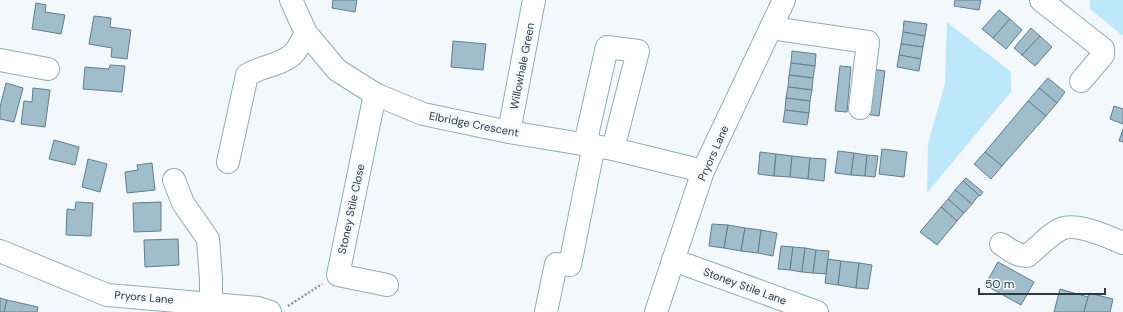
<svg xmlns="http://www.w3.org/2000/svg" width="1123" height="312" viewBox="0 0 1123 312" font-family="'DM Sans',sans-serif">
  <rect width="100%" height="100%" fill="#f2f8fb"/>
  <g fill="#bee7fc">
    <polygon points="1090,0 1123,0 1123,36 1090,9"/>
    <polygon points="947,22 1011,72 1011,92 927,193 928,144 945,83"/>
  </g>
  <g fill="#9fbdcb" stroke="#627e8c">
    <polygon points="333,0 357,0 355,12 332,8"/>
    <polygon points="955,0 981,0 979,10 954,6"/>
    <polygon points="36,3 46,5 45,12 65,15 61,34 32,29"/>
    <polygon points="999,10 1010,19 993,38 982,29"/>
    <polygon points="94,16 111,18 110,27 131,30 127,59 111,57 112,48 89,44"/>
    <polygon points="1010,19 1022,30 1006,49 993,38"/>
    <polygon points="904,21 927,24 925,36 903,32"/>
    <polygon points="1031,28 1040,36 1022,55 1014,48"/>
    <polygon points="903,32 925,36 923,47 901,44"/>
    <polygon points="1040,36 1052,47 1035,66 1022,55"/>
    <polygon points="453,41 486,44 483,70 451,67"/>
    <polygon points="901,44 923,47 921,59 899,55"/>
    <polygon points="792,51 816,54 815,66 791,63"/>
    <polygon points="899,55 921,59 919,71 897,67"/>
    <polygon points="791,63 815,66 813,78 789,75"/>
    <polygon points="110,65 125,66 122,92 83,89 85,67 109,69"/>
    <polygon points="840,66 851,67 847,112 835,111"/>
    <polygon points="873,69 885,71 879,116 866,114"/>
    <polygon points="789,75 813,78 812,90 788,87"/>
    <polygon points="1048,78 1065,92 1057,103 1039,88"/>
    <polygon points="6,83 23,88 14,122 0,119 0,107"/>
    <polygon points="788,87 812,90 810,101 786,98"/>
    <polygon points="33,88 50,90 45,127 21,124 24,101 32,102"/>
    <polygon points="1039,88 1057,103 1046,116 1028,101"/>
    <polygon points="786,98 810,101 809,113 785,110"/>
    <polygon points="1028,101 1046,116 1002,166 985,152"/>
    <polygon points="1114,106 1123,109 1123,124 1110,119"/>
    <polygon points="785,110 809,113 807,125 783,122"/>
    <polygon points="1123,129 1123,142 1119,141"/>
    <polygon points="54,140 79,147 75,165 49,159"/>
    <polygon points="882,149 907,152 904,177 879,174"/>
    <polygon points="838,151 854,153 851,175 835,173"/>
    <polygon points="760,152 776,154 774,176 758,174"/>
    <polygon points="985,152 1002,166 991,179 974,164"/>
    <polygon points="854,153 867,155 865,176 851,175"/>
    <polygon points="776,154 792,156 790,177 774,176"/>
    <polygon points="867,155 878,156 875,177 865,176"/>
    <polygon points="792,156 810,158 808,179 790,177"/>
    <polygon points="810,158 826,159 824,181 808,179"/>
    <polygon points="88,159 107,164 100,192 82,187"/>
    <polygon points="152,163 155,190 127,193 125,172 138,170 137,165"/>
    <polygon points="966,178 983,192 980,196 963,181"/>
    <polygon points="963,181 979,195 972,204 955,190"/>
    <polygon points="955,190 972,204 964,213 948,199"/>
    <polygon points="948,199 964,213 957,221 941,207"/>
    <polygon points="76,202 93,203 91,236 66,235 67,209 75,210"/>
    <polygon points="161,202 161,231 134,232 133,203"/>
    <polygon points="941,207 957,221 937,245 920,232"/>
    <polygon points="712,224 728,225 724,248 709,246"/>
    <polygon points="728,225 745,228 741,251 724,248"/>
    <polygon points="745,228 761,230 758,253 741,251"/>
    <polygon points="761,230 777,233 773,256 758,253"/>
    <polygon points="178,239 179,265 145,267 144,240"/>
    <polygon points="781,246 793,247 790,270 778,269"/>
    <polygon points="793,247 805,248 802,272 790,270"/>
    <polygon points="805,248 816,250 813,273 802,272"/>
    <polygon points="816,250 829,251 826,274 813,273"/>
    <polygon points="828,259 841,261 838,285 825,283"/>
    <polygon points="841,261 859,263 856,288 838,285"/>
    <polygon points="998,262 1034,282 1021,305 985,285"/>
    <polygon points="859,263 872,265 868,289 856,288"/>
    <polygon points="1060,289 1088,297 1084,312 1054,312"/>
    <polygon points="1089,293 1113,299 1110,312 1084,312"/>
    <polygon points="0,298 7,300 4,312 0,312"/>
    <polygon points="7,300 38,307 37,312 4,312"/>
  </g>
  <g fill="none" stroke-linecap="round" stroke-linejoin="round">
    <defs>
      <g id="minor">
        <polyline points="291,0 306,33 337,70 375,94 423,114 509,132 613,149 703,171"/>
        <polyline points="1041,0 1103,49 1103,55 1081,81"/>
        <polyline points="771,28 868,42 860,108"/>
        <polyline points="0,60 48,69"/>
        <polyline points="375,94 338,275 387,285"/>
        <polyline points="509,132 534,0"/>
        <polyline points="585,144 607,47 638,51 613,149"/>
        <path d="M228 162 247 75C261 66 279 66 292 55 298 50 302 40 306 33"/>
        <polyline points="174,180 183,203 208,239 211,279 211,303"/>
        <path d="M1001 244C1009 249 1016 256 1027 256 1038 248 1048 235 1061 229 1077 222 1108 237 1123 243"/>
        <polyline points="0,251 107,295 258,308 270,312"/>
        <polyline points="673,260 817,312"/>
        <polyline points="546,312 556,264 570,265 594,145"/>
        <polyline points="656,312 703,171 784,0"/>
      </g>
    </defs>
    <use href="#minor" stroke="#90adbb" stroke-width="24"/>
    <polyline stroke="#8f989d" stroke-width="2.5" stroke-dasharray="2 2" stroke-linecap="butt" points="288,306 322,284"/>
    <use href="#minor" stroke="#fff" stroke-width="22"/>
  </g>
  <g text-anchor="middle" stroke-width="4" stroke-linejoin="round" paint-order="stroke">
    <g font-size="11" fill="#2d393f" stroke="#f2f8fb">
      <text transform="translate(522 66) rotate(-79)" y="4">Willowhale Green</text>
      <text transform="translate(474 124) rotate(11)" y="4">Elbridge Crescent</text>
      <text transform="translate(713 153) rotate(-66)" y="4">Pryors Lane</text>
      <text transform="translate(351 209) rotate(-78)" y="4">Stoney Stile Close</text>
      <text transform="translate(745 286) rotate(20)" y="4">Stoney Stile Lane</text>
      <text transform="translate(144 297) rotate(5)" y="4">Pryors Lane</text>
    </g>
  </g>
  <path d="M979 288v6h126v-6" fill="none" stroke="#2d393f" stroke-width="2"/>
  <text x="985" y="288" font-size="12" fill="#2d393f" stroke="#f2f8fb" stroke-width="3" paint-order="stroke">50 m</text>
</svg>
